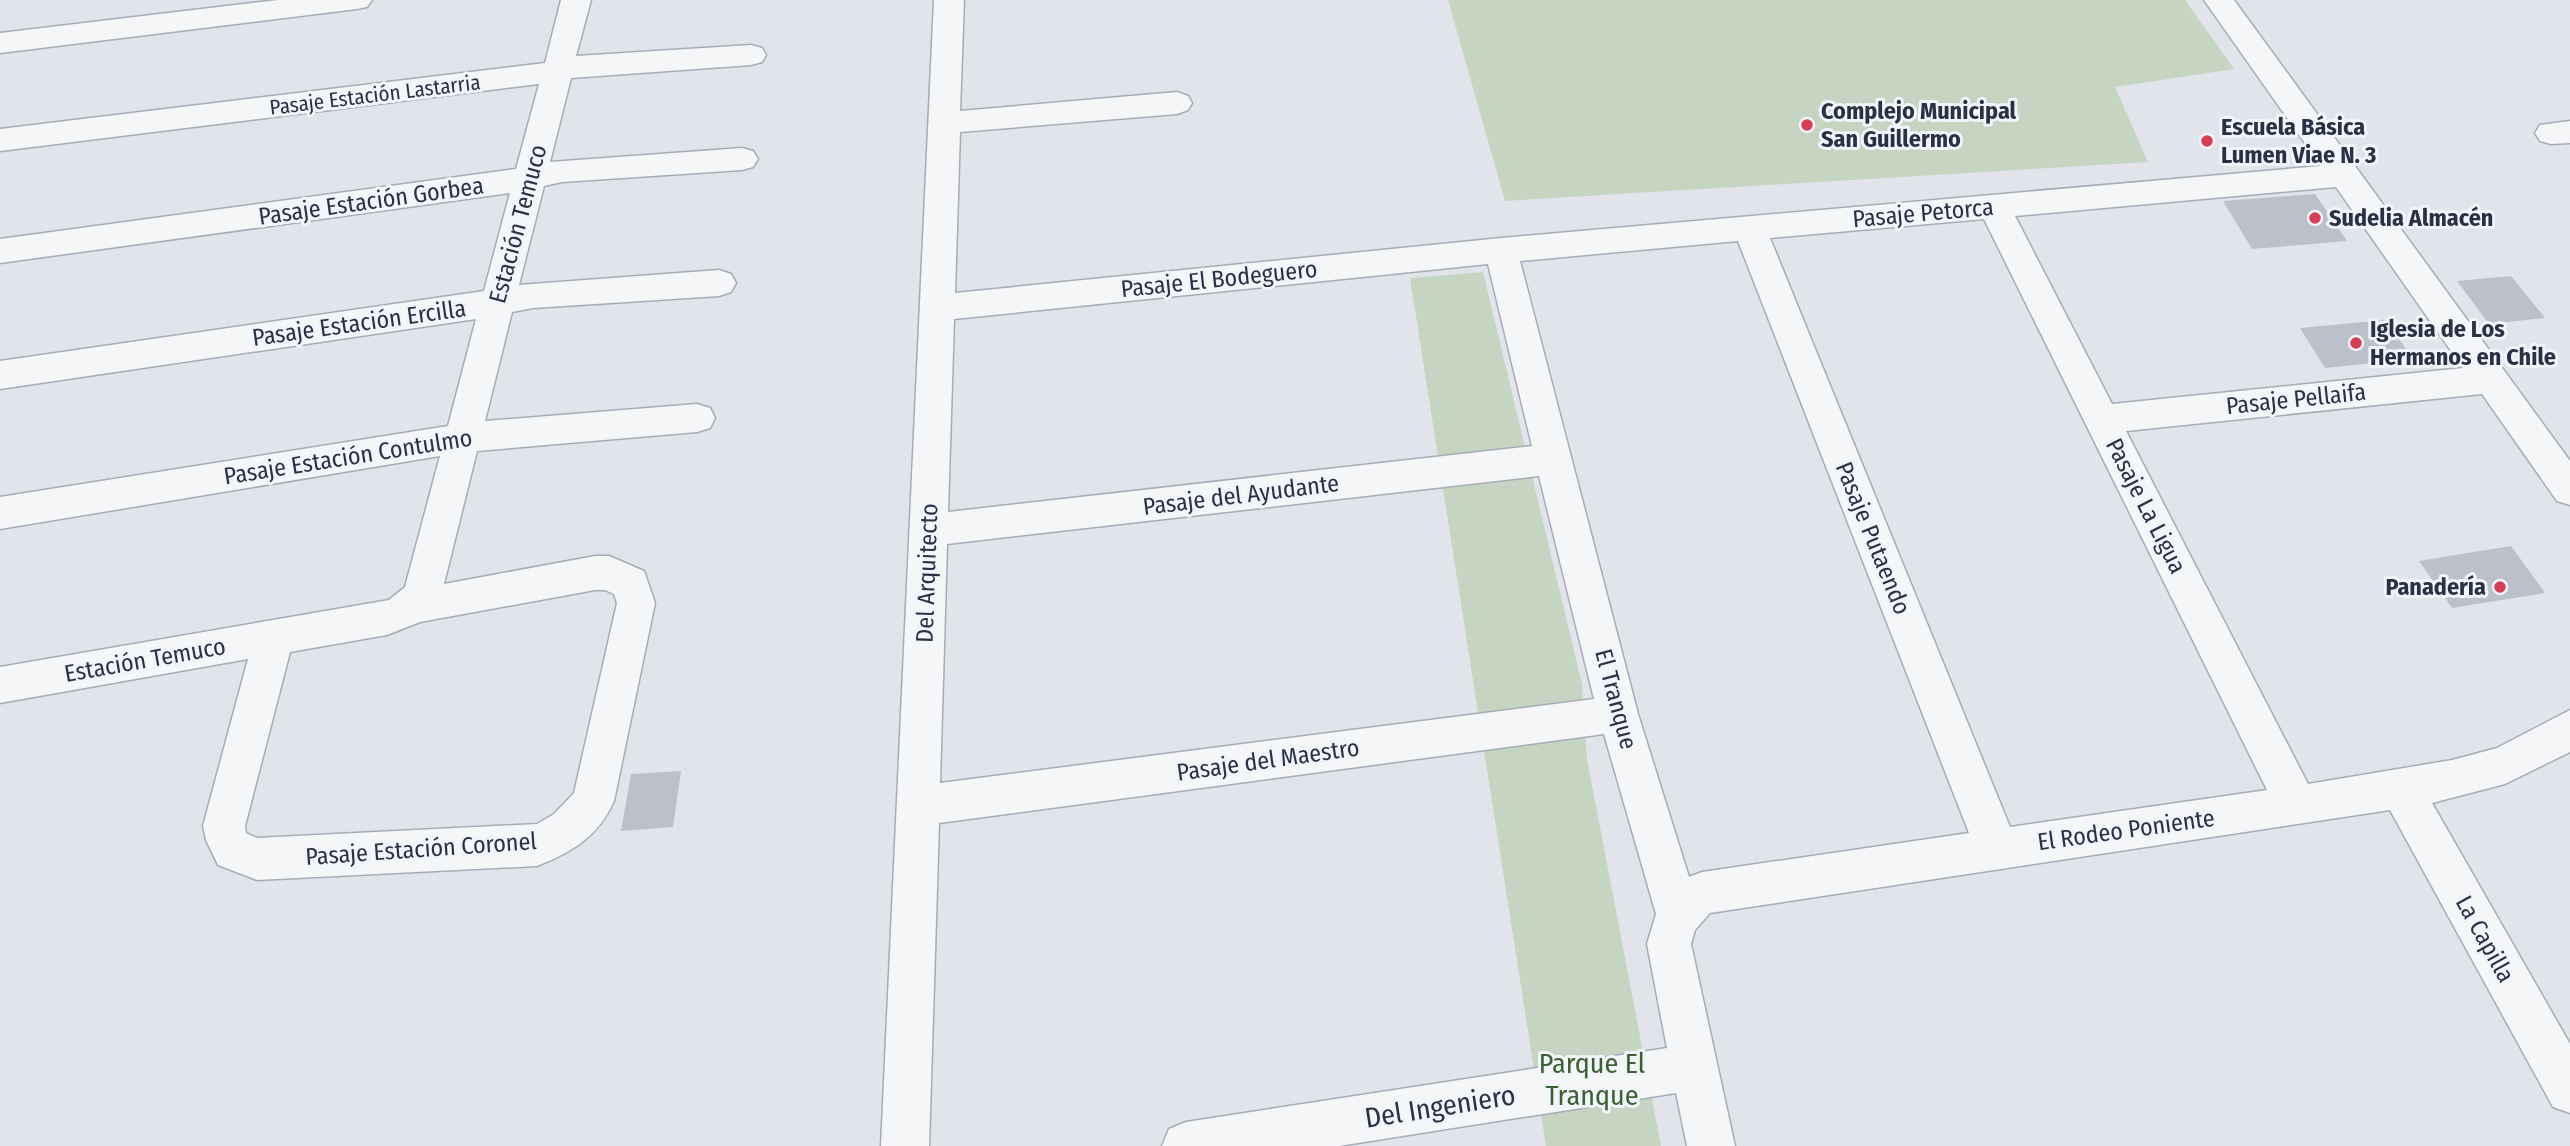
<svg xmlns="http://www.w3.org/2000/svg" width="2570" height="1146" viewBox="0 0 2570 1146" font-family="'Fira Sans Condensed',sans-serif">
  <rect width="100%" height="100%" fill="#e1e5eb"/>
  <g fill="#c6d5c1">
    <polygon points="1448,0 2185,0 2234,69 2115,87 2148,162 1505,201"/>
    <polygon points="1483,272 1582,684 1587,759 1661,1146 1546,1146 1410,278"/>
  </g>
  <g fill="#bbc0cb">
    <polygon points="2315,194 2347,241 2252,249 2223,201"/>
    <polygon points="2511,276 2545,318 2489,324 2457,281"/>
    <polygon points="2386,320 2413,359 2325,368 2300,328"/>
    <polygon points="2511,546 2545,593 2452,608 2419,561"/>
    <polygon points="681,771 673,827 621,831 631,774"/>
  </g>
  <g fill="none" stroke-linecap="round" stroke-linejoin="round">
    <defs>
      <g id="minor">
        <polygon points="278,0 372,0 367,7 357,9 0,53 0,33"/>
        <path d="M561 0H591L576 56 751 45 762 48 766 55 762 62 751 65 571 78 550 162 742 148 753 151 758 159 753 167 742 170 562 182 544 186 519 285 719 270 731 274 736 283 731 292 719 296 533 308 512 312 485 421 697 404 710 408 715 418 710 428 697 432 477 451 444 584 595 556H609L644 571 655 603 614 801C598 837 572 852 537 866L257 880 218 865 206 840 203 826 248 659 0 703V667L389 600 405 587 440 456 0 529V497L448 426 476 319 0 389V361L484 291 510 193 0 263V239L516 169 539 84 0 151V129L545 63ZM595 590H605L614 594 617 603 574 793 554 814 537 824 257 838 246 833 245 826 290 652 387 635 420 622Z"/>
        <path d="M934 0H964L960 111 1177 92 1188 96 1192 103 1188 110 1177 114 960 132 955 293 1501 238 2321 166 2204 0H2234L2570 461V505L2557 501 2482 394 2126 431 2308 784 2452 760 2497 748 2570 710V752L2505 784 2432 803 2570 1044V1113L2553 1107 2390 810 1710 913 1695 930 1691 944 1735 1146H1687L1676 1093 1339 1146H1162L1169 1129 1186 1122 1667 1048 1647 944 1656 914 1604 734 939 823 929 1146H881ZM2336 187 2463 368 2112 404 2015 216ZM1984 219 2267 790 2010 827 1770 238ZM1738 241 1969 833 1702 872 1689 877 1638 714 1520 261ZM1488 264 1532 446 948 512 954 319ZM1539 476 1594 699 940 783 947 544Z"/>
        <polygon points="2570,121 2570,143 2551,144 2540,141 2535,133 2540,125"/>
      </g>
    </defs>
    <use href="#minor" stroke="#a6acb6" stroke-width="3"/>
    <use href="#minor" fill="#f4f6f8" fill-rule="evenodd"/>
  </g>
  <g fill="#d83e53" stroke="#f1f4f8" stroke-width="2.5">
    <circle cx="1807" cy="125" r="7"/>
    <circle cx="2207" cy="141" r="7"/>
    <circle cx="2315" cy="218" r="7"/>
    <circle cx="2356" cy="343" r="7"/>
    <circle cx="2500" cy="587" r="7"/>
  </g>
  <g text-anchor="middle" stroke-width="6" stroke-linejoin="round" paint-order="stroke">
    <g font-size="21" fill="#283244" stroke="#f1f4f8">
      <text transform="translate(375 95) rotate(-7)" y="7">Pasaje Estación Lastarria</text>
    </g>
    <g font-size="24" font-weight="bold" fill="#283244" stroke="#f1f4f8" text-anchor="start">
      <text x="1821" y="119">Complejo Municipal<tspan x="1821" dy="28">San Guillermo</tspan></text>
      <text x="2221" y="135">Escuela Básica<tspan x="2221" dy="28">Lumen Viae N. 3</tspan></text>
      <text x="2329" y="226">Sudelia Almacén</text>
      <text x="2370" y="337">Iglesia de Los<tspan x="2370" dy="28">Hermanos en Chile</tspan></text>
      <text x="2486" y="595" text-anchor="end">Panadería</text>
    </g>
    <g font-size="24" fill="#283244" stroke="#f1f4f8">
      <text transform="translate(371 201) rotate(-8)" y="8">Pasaje Estación Gorbea</text>
      <text transform="translate(1923 213) rotate(-5)" y="8">Pasaje Petorca</text>
      <text transform="translate(518 224) rotate(-75)" y="8">Estación Temuco</text>
      <text transform="translate(1219 279) rotate(-6)" y="8">Pasaje El Bodeguero</text>
      <text transform="translate(359 323) rotate(-8)" y="8">Pasaje Estación Ercilla</text>
      <text transform="translate(2296 399) rotate(-6)" y="8">Pasaje Pellaifa</text>
      <text transform="translate(348 457) rotate(-9)" y="8">Pasaje Estación Contulmo</text>
      <text transform="translate(1241 495) rotate(-7)" y="8">Pasaje del Ayudante</text>
      <text transform="translate(2146 506) rotate(63)" y="8">Pasaje La Ligua</text>
      <text transform="translate(1873 538) rotate(68)" y="8">Pasaje Putaendo</text>
      <text transform="translate(927 573) rotate(-88)" y="8">Del Arquitecto</text>
      <text transform="translate(145 660) rotate(-10)" y="8">Estación Temuco</text>
      <text transform="translate(1616 699) rotate(75)" y="8">El Tranque</text>
      <text transform="translate(1268 760) rotate(-8)" y="8">Pasaje del Maestro</text>
      <text transform="translate(2126 830) rotate(-8)" y="8">El Rodeo Poniente</text>
      <text transform="translate(421 849) rotate(-4)" y="8">Pasaje Estación Coronel</text>
      <text transform="translate(2485 939) rotate(61)" y="8">La Capilla</text>
    </g>
    <g font-size="28" fill="#3c6034" stroke="#f1f4f8">
      <text x="1592" y="1073">Parque El<tspan x="1592" dy="32">Tranque</tspan></text>
    </g>
    <g font-size="28" fill="#283244" stroke="#f1f4f8">
      <text transform="translate(1440 1106) rotate(-9)" y="10">Del Ingeniero</text>
    </g>
  </g>
</svg>
